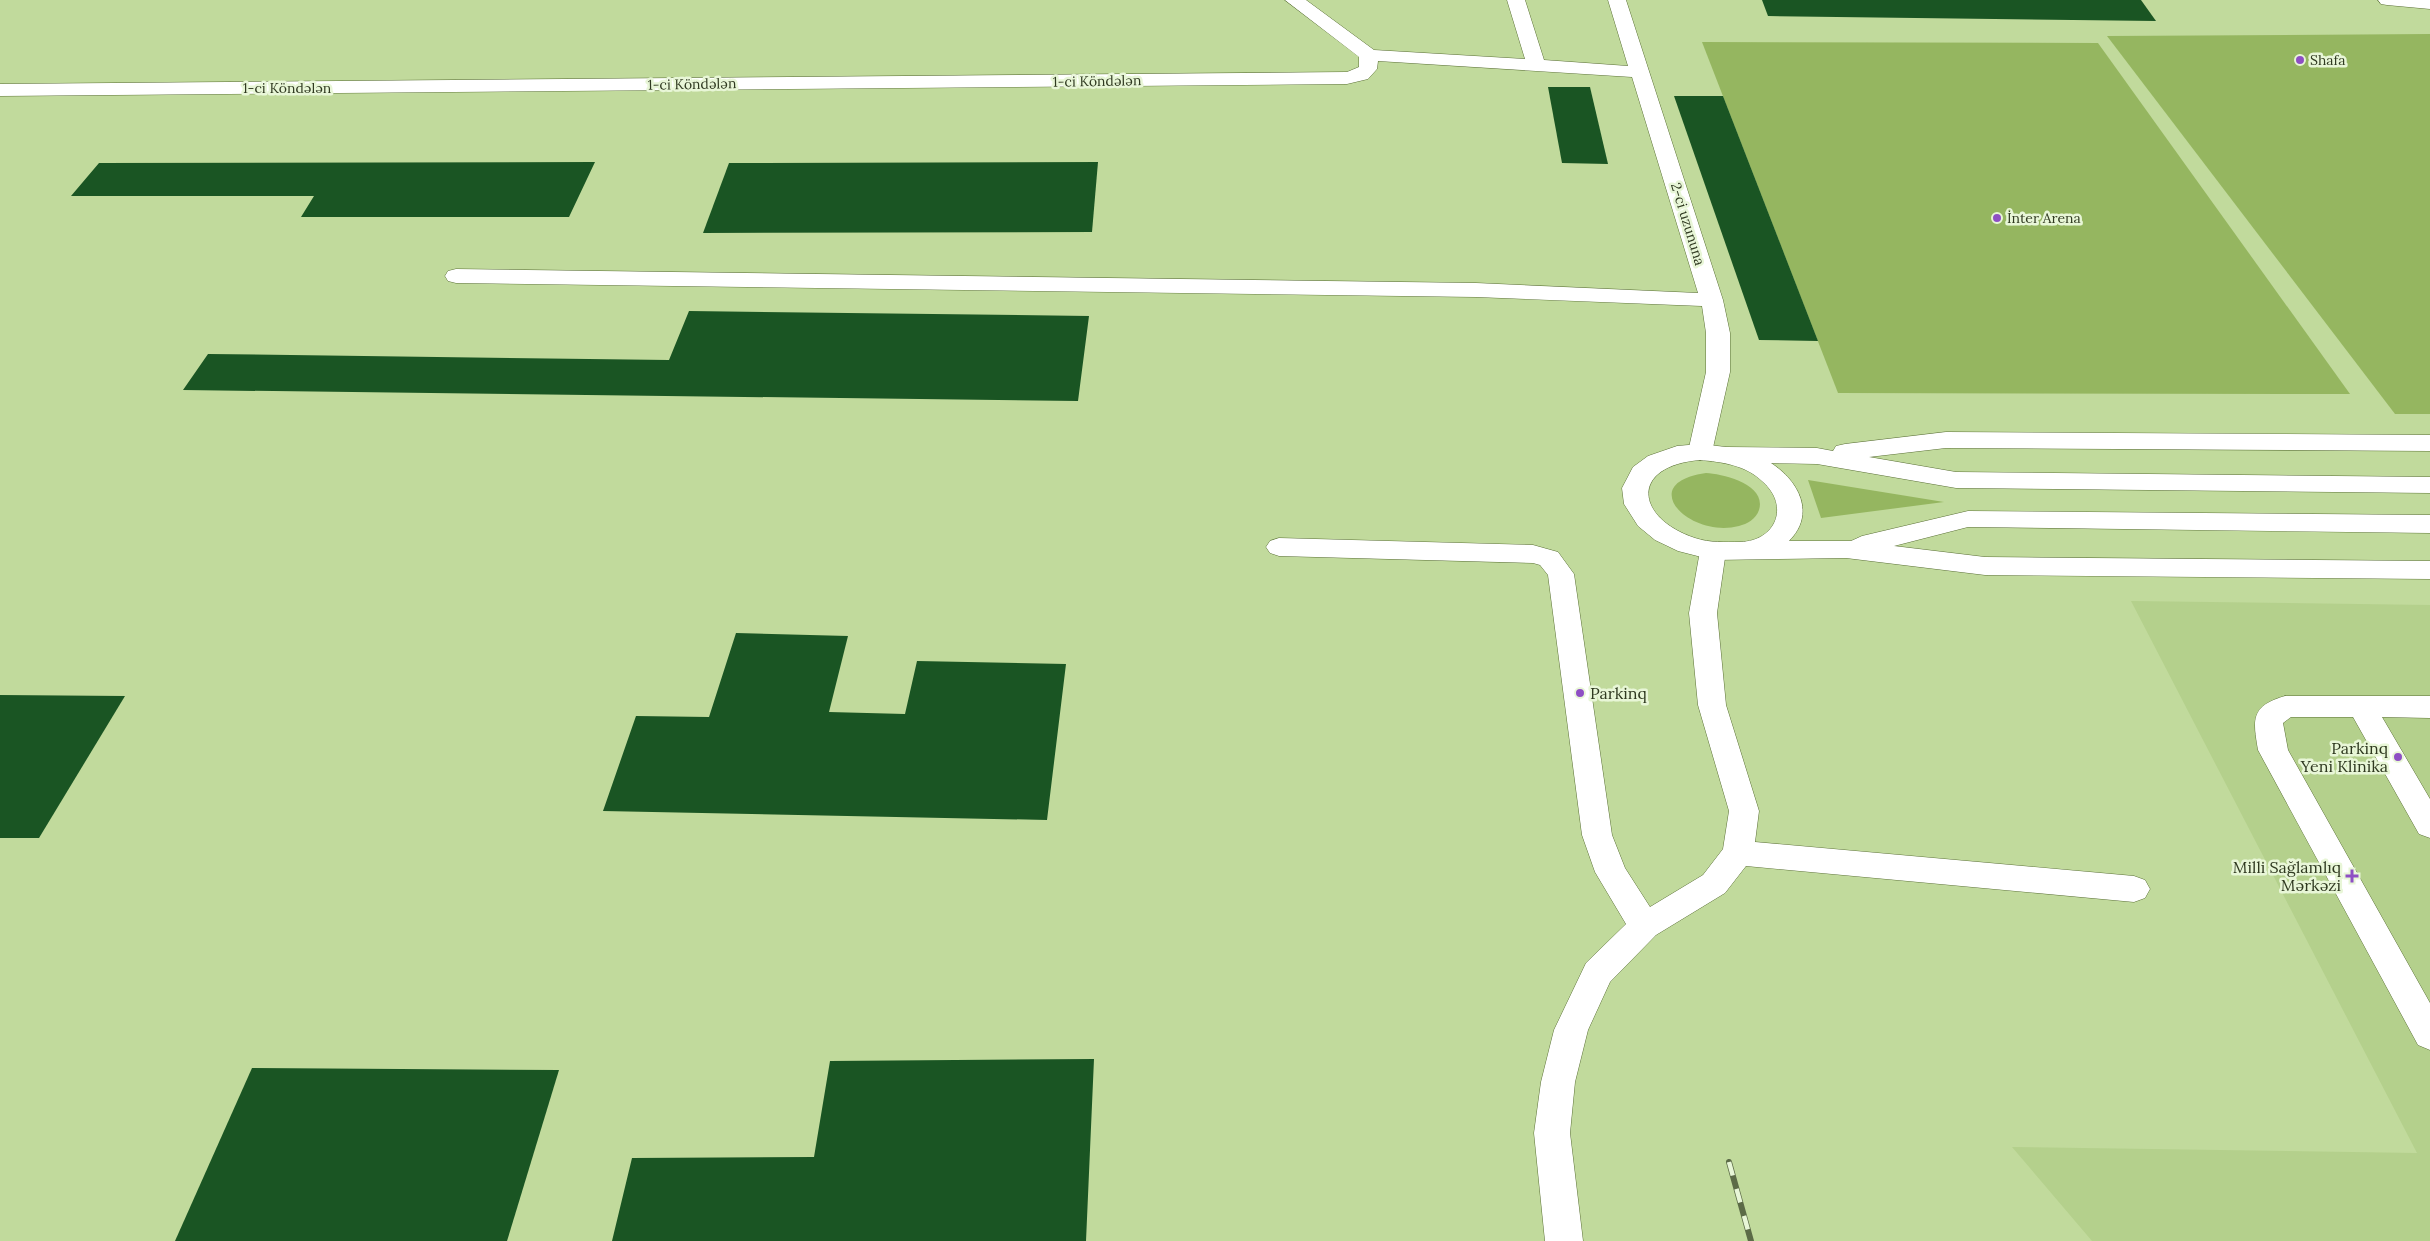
<svg xmlns="http://www.w3.org/2000/svg" width="2430" height="1241" viewBox="0 0 2430 1241" font-family="Lora,serif">
  <rect width="100%" height="100%" fill="#c1da9c"/>
  <polygon fill="#b4d08c" points="2131,601 2430,605 2430,1241 2092,1241 2012,1147 2417,1153"/>
  <g fill="#95b660">
    <polygon points="2430,34 2430,414 2395,414 2107,36"/>
    <polygon points="1702,42 2098,43 2350,394 1838,393"/>
    <path d="M1706 473C1723 474 1767 484 1759 510 1756 519 1747 524 1739 526 1690 539 1634 483 1706 473Z"/>
    <polygon points="1808,480 1944,502 1821,518"/>
  </g>
  <g fill="#1a5523">
    <polygon points="1762,0 2141,0 2156,21 1768,16"/>
    <polygon points="1548,87 1590,87 1608,164 1562,163"/>
    <polygon points="1674,96 1723,96 1818,341 1759,340"/>
    <polygon points="595,162 569,217 301,217 314,196 71,196 99,163"/>
    <polygon points="1098,162 1092,232 703,233 729,163"/>
    <polygon points="689,311 1089,316 1078,401 183,390 208,354 669,360"/>
    <polygon points="736,633 848,636 829,712 905,714 917,661 1066,664 1047,820 603,811 636,716 709,717"/>
    <polygon points="0,695 125,696 39,838 0,838"/>
    <polygon points="1094,1059 1086,1241 612,1241 632,1158 814,1157 830,1061"/>
    <polygon points="252,1068 559,1070 507,1241 175,1241"/>
  </g>
  <g fill="none" stroke-linecap="round" stroke-linejoin="round">
    <defs>
      <g id="minor">
        <polygon points="1285,0 1306,0 1374,50 1525,59 1507,0 1525,0 1544,60 1628,66 1608,0 1626,0 1723,300 1730,333 1730,372 1712,452 1709,458 1700,460 1691,458 1688,452 1706,372 1706,333 1702,306 1476,297 456,283 448,281 445,276 448,271 456,269 1476,283 1698,293 1632,77 1378,61 1377,69 1368,79 1347,84 0,96 0,84 1347,72 1359,67 1359,57"/>
        <polygon points="2378,0 2430,0 2430,9 2387,5 2381,4"/>
        <polygon points="1279,538 1533,545 1558,552 1574,574 1612,835 1625,868 1650,907 1703,875 1723,849 1729,811 1698,705 1689,613 1700,551 1704,545 1713,542 1722,545 1726,551 1717,613 1726,705 1759,811 1755,842 2134,876 2145,880 2150,889 2145,898 2134,902 1746,866 1725,893 1656,935 1610,982 1588,1030 1575,1082 1570,1133 1583,1241 1545,1241 1534,1133 1541,1082 1554,1030 1586,963 1626,924 1595,872 1582,835 1548,575 1540,565 1533,563 1279,556 1270,553 1266,547 1270,541"/>
        <path d="M2285 696H2430V718L2382 717 2430 799V838L2419 834 2353 717H2291L2283 723 2288 750 2430 1003V1050L2418 1045 2258 750C2253 720 2250 706 2285 696Z"/>
      </g>
      <path id="major" d="M1946 432 2430 435V451L1946 448 1869 457 1956 472 2430 477V493L1956 488 1817 464 1771 463C1799 481 1816 514 1789 541H1851L1862 536 1968 511 2430 515V533L1968 527 1894 546 1985 557 2430 561V579L1985 575 1846 558 1713 560 1678 551 1655 540 1638 526 1624 504 1622 488 1633 467 1648 456 1677 446 1700 444 1726 447 1817 448 1833 451 1836 446 1845 444ZM1700 460C1722 462 1746 465 1763 482 1790 506 1776 541 1740 542 1725 542 1710 543 1695 538 1635 518 1629 466 1700 460Z"/>
    </defs>
    <use href="#minor" stroke="#5b7037" stroke-width="1"/>
    <use href="#major" stroke="#5b7037" stroke-width="1"/>
    <use href="#minor" fill="#fff" fill-rule="evenodd"/>
    <use href="#major" fill="#fff" fill-rule="evenodd"/>
    <defs>
      <polyline id="rail" points="1729,1162 1751,1241"/>
    </defs>
    <use href="#rail" stroke="#5c6b47" stroke-width="6"/>
    <use href="#rail" stroke="#e8f6d7" stroke-width="4.5" stroke-dasharray="14" stroke-linecap="butt"/>
  </g>
  <g fill="#8e4fc4" stroke="#e8f6d7" stroke-width="2">
    <circle cx="2300" cy="60" r="5"/>
    <circle cx="1997" cy="218" r="5"/>
    <circle cx="1580" cy="693" r="5"/>
    <circle cx="2398" cy="757" r="5"/>
    <path d="M2349.5 868.5h5v5h5v5h-5v5h-5v-5h-5v-5h5z"/>
  </g>
  <g text-anchor="middle" stroke-width="5" stroke-linejoin="round" paint-order="stroke">
    <g font-size="14" fill="#2f3920" stroke="#e8f6d7" text-anchor="start">
      <text x="2310" y="65">Shafa</text>
      <text x="2007" y="223">İnter Arena</text>
    </g>
    <g font-size="14" fill="#2f3920" stroke="#e8f6d7">
      <text transform="translate(1097 81) rotate(-1)" y="5">1-ci Köndələn</text>
      <text transform="translate(692 84) rotate(-1)" y="5">1-ci Köndələn</text>
      <text x="287" y="93">1-ci Köndələn</text>
      <text transform="translate(1688 224) rotate(73)" y="5">2-ci uzununa</text>
    </g>
    <g font-size="16" fill="#2f3920" stroke="#e8f6d7" text-anchor="end">
      <text x="1590" y="699" text-anchor="start">Parkinq</text>
      <text x="2388" y="754">Parkinq<tspan x="2388" dy="18">Yeni Klinika</tspan></text>
      <text x="2341" y="873">Milli Sağlamlıq<tspan x="2341" dy="18">Mərkəzi</tspan></text>
    </g>
  </g>
</svg>
